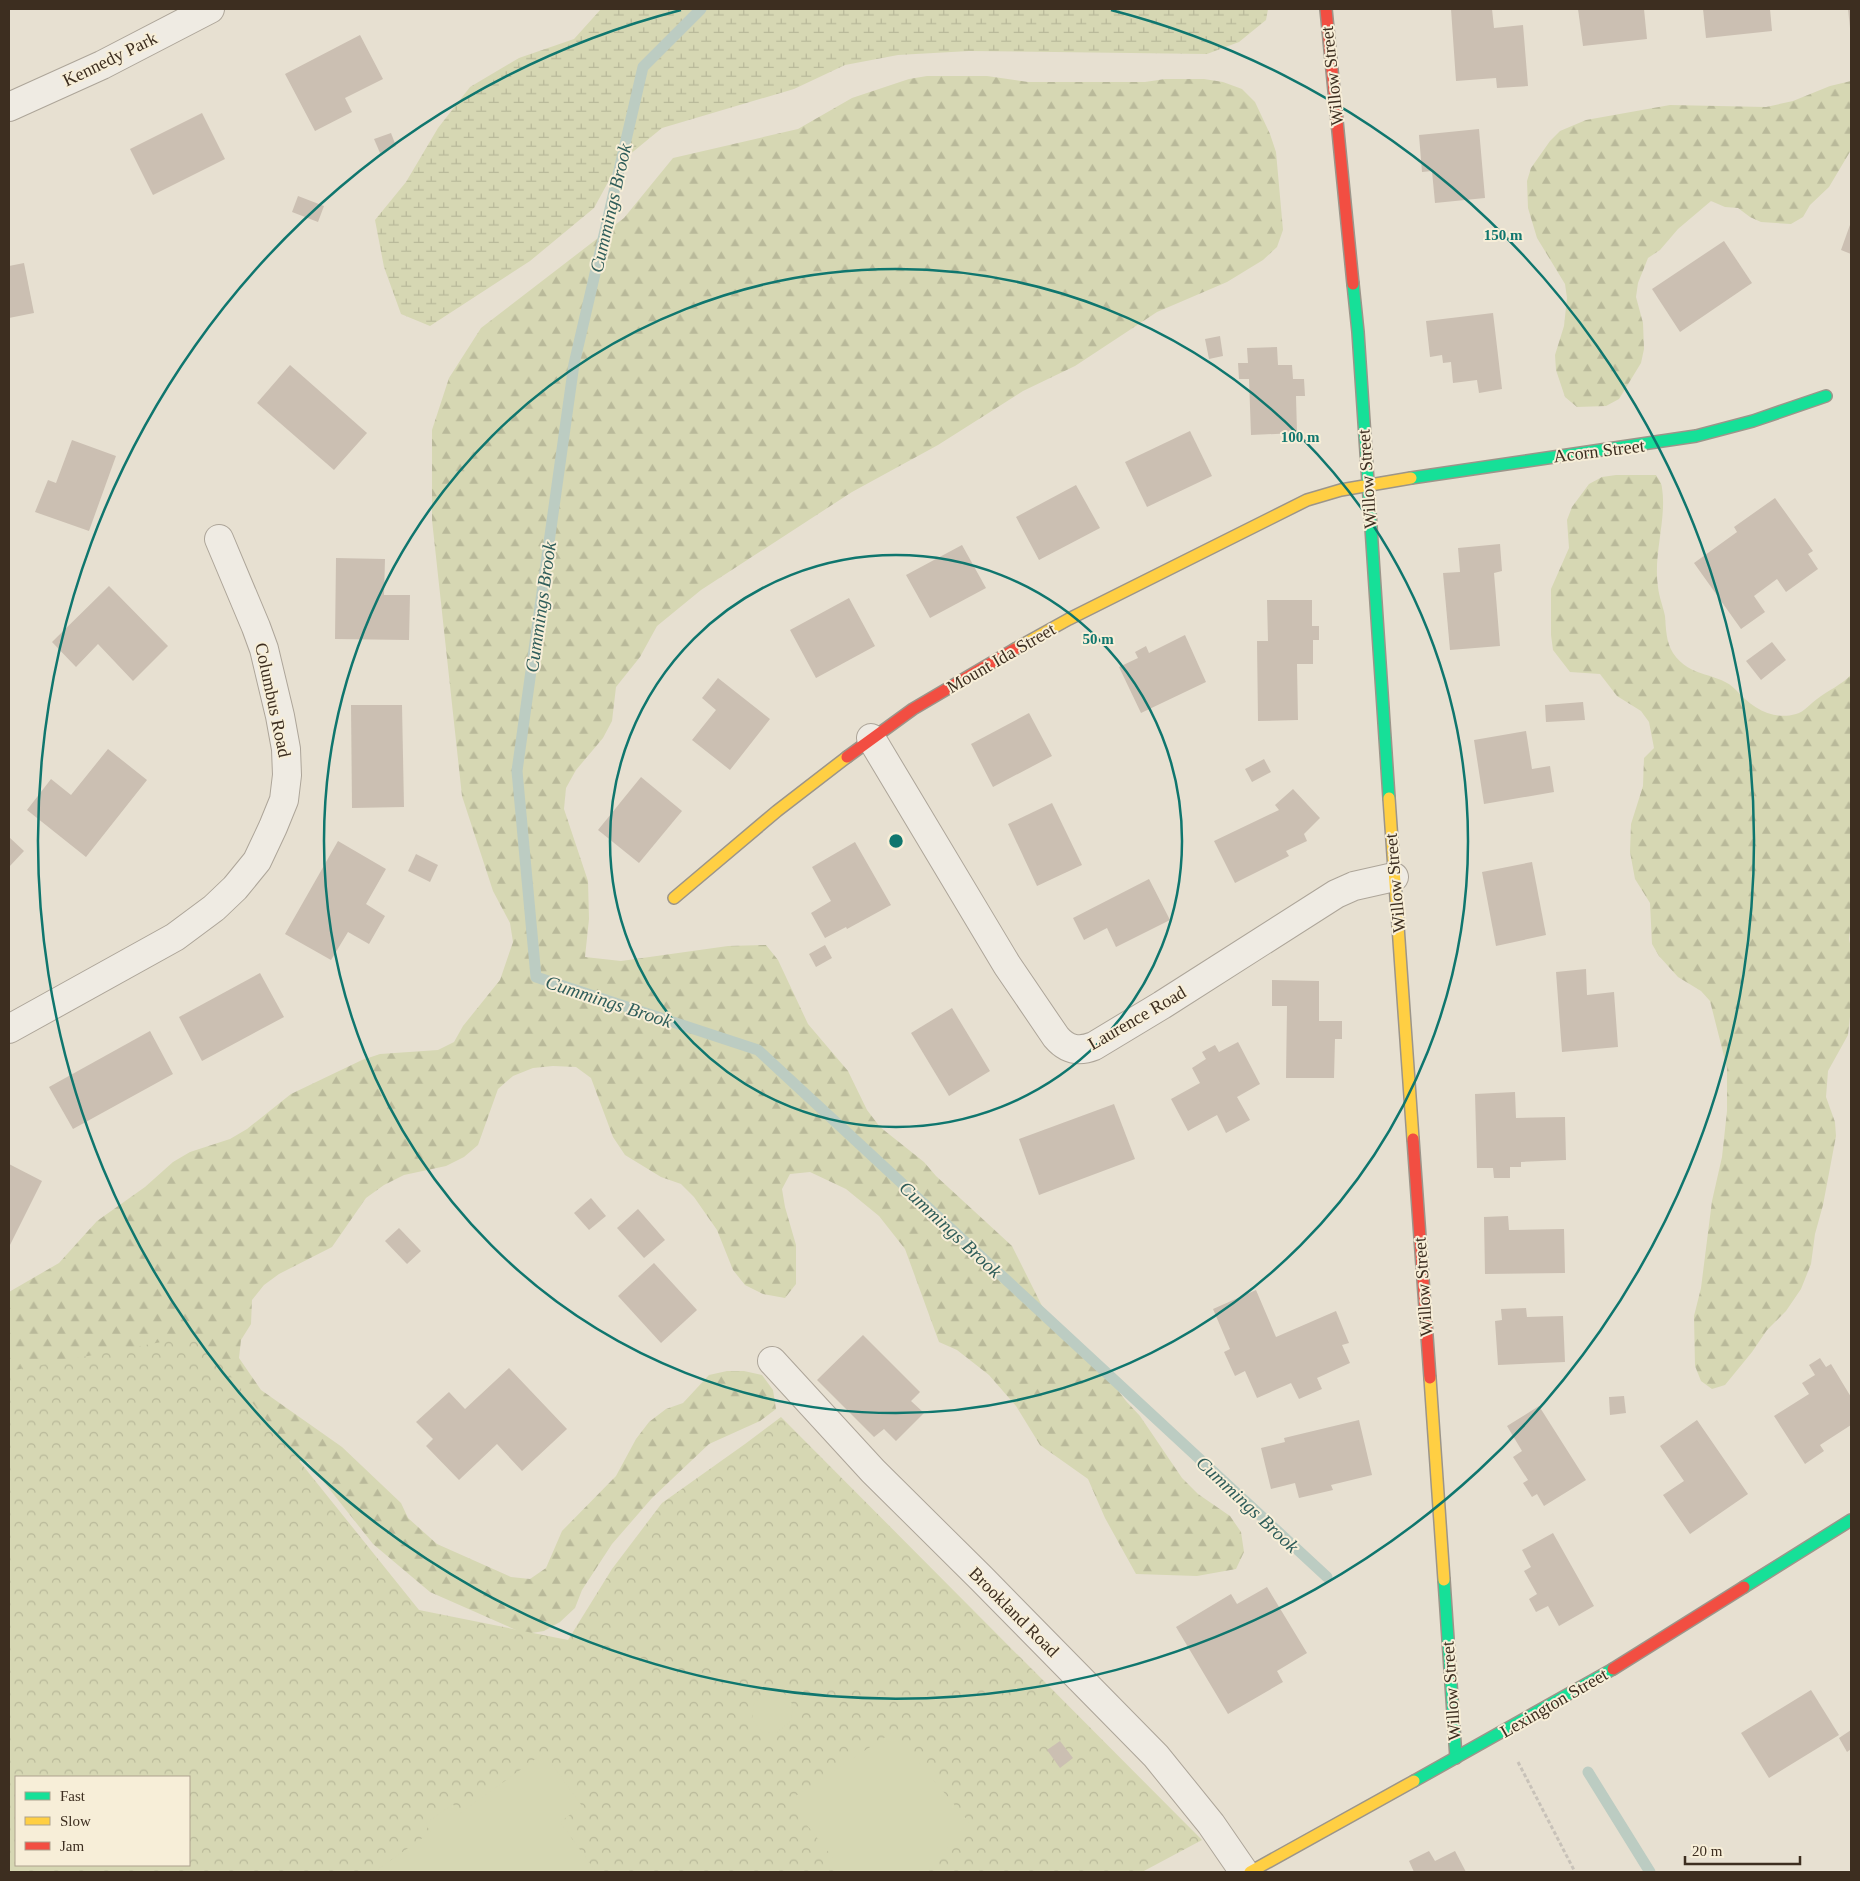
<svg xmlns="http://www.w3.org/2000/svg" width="1860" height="1881" viewBox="0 0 1860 1881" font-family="Georgia,serif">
  <defs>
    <pattern id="forest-firs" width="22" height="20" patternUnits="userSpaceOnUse" patternTransform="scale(1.25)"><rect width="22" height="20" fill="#d6d7b3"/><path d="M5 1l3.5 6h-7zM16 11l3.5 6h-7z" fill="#b9b99a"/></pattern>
    <pattern id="wetland-marsh" width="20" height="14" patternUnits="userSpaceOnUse" patternTransform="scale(1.25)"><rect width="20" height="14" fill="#d6d7b3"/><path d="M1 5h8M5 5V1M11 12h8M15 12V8" fill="none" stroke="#b9b99a"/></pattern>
    <pattern id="park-crowns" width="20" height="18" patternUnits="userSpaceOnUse" patternTransform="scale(1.25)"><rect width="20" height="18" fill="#d6d7b3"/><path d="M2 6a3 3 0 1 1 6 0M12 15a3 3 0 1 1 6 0" fill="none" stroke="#b9b99a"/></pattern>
  </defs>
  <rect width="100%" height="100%" fill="#e7e0d1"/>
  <g fill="url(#forest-firs)">
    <polygon points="927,76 987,76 1028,82 1145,82 1165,79 1204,79 1223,82 1242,89 1255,102 1270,134 1276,152 1283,230 1277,247 1263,260 1227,282 1157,312 1075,366 1023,391 938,445 852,492 701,590 657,626 640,657 616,687 612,721 603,738 576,770 566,788 564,809 588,881 589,919 585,957 621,961 728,946 766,945 778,960 808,1024 848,1071 867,1110 880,1127 924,1162 936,1176 1012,1246 1045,1312 1092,1356 1126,1401 1140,1416 1182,1478 1198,1494 1230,1516 1241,1532 1244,1552 1236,1569 1197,1576 1136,1574 1105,1518 1088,1479 1040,1445 1016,1406 989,1375 957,1350 939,1342 905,1249 879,1216 846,1189 810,1172 790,1174 782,1189 785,1207 796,1245 796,1284 785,1298 763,1294 745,1285 733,1270 717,1230 694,1197 681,1184 661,1177 625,1155 613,1137 591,1078 576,1067 553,1066 533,1068 513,1076 498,1089 478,1145 464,1157 446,1166 404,1175 384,1185 366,1198 332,1247 279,1274 264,1285 252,1300 251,1324 241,1340 239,1358 261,1390 342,1447 401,1503 408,1518 437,1544 511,1577 530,1579 546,1568 562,1531 616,1476 636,1439 649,1422 666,1409 683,1403 709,1375 727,1371 744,1371 762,1375 773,1390 776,1409 760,1421 709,1444 652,1498 612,1544 582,1590 575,1608 560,1622 544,1631 525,1634 430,1592 373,1544 308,1462 9,1422 9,1292 59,1263 97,1221 145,1187 173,1162 190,1152 230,1139 247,1129 291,1094 362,1060 380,1054 438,1050 454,1042 463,1026 500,980 513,942 510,923 493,891 462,796 432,520 432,430 449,378 481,328 624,218 673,158 798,129 852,98 909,79"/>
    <polygon points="1851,81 1851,150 1829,187 1810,205 1803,217 1791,224 1761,222 1750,217 1738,208 1725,207 1711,201 1678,229 1660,250 1648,258 1638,283 1636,297 1643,323 1644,349 1641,363 1619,399 1606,406 1577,407 1565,397 1556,370 1555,355 1564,326 1567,298 1565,284 1537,238 1528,208 1527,181 1531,168 1550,141 1560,131 1586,120 1670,105 1766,107 1793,101 1830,86"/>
    <path d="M1616 475H1656C1658 479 1662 483 1662 488 1667 518 1653 555 1658 587 1659 597 1663 606 1665 616 1666 629 1666 642 1673 653 1690 679 1720 672 1736 690 1751 707 1772 721 1796 714 1804 712 1811 703 1817 699 1829 690 1841 685 1851 675V922L1849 939 1851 948V1007L1848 1035 1828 1071 1826 1097 1835 1122 1836 1136 1823 1205 1815 1234 1811 1264 1801 1289 1786 1311 1767 1330 1752 1352 1725 1385 1712 1389 1701 1381 1695 1366 1694 1316 1701 1288 1712 1201 1722 1157 1727 1111V1068L1710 1001 1701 991 1678 977 1659 956 1652 944 1650 903 1635 879 1630 852 1631 824 1643 786 1644 758 1654 748 1649 722 1641 711 1617 696 1600 674 1570 672 1553 650 1551 635V589L1569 548 1567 520 1572 507 1589 484 1602 477Z"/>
  </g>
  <polygon fill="url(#wetland-marsh)" points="601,9 1268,9 1266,20 1239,42 1207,54 969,51 898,55 845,65 794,89 662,128 618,164 594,208 530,261 430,326 401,314 384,267 375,220 406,182 438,128 470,87 519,58 574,39"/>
  <path fill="url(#park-crowns)" fill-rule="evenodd" d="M198 1335 419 1610 568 1640 612 1569 662 1503 745 1444 781 1417 1202 1840 1142 1872H9V1371ZM16 1777H189V1865H16Z"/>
  <g fill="#d6d7b3">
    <polygon points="765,1692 783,1692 793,1705 791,1721 776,1733 762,1732 752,1719 754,1704"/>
    <polygon points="893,1732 969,1822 927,1872 844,1872 788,1801"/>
    <polygon points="544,1753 582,1806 560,1822 596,1872 374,1872 431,1832 425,1824 453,1804 459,1814"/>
  </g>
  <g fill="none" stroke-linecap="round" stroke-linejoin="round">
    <g stroke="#bcccc2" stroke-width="11">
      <polyline points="701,9 643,67 574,364 517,771 536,977 758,1050 1327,1577"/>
      <polyline points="1588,1772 1650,1872"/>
    </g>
  </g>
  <g fill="#cbbfb2">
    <polygon points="1451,9 1492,9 1494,28 1523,25 1528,86 1497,88 1496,78 1456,81"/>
    <polygon points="1578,9 1644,9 1647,39 1583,46"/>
    <polygon points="1703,9 1770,9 1772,31 1706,38"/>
    <polygon points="1848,9 1851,9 1851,28 1850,28"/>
    <polygon points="360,35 383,79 345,98 352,112 315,131 285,74"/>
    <polygon points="202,113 225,159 153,195 130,149"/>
    <polygon points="1479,129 1485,198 1435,203 1432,171 1422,172 1419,135"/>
    <polygon points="391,133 396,146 380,153 374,139"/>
    <polygon points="298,196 324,206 318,222 292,212"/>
    <polygon points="1851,222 1851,254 1841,250"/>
    <polygon points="1724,241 1752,283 1680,332 1652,289"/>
    <polygon points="24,263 34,313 9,318 9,266"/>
    <polygon points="1493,313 1502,389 1479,393 1477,380 1453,383 1451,362 1443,363 1442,355 1430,357 1426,321"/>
    <polygon points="1220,336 1223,356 1209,359 1205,339"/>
    <polygon points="1277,347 1278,365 1292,365 1293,379 1304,379 1305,396 1296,396 1297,433 1251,435 1249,379 1239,379 1238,363 1248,363 1247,348"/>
    <polygon points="290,365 367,433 334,470 257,403"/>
    <polygon points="1190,431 1212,476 1147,507 1125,462"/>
    <polygon points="72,440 116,456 89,531 35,512 48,480 56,483"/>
    <polygon points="1076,485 1100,528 1039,560 1016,517"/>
    <polygon points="1775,498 1813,551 1808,554 1818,569 1786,592 1777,579 1754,596 1765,612 1741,629 1694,563 1737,532 1734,527"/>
    <polygon points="1500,544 1502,571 1494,573 1500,646 1450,650 1443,573 1460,572 1458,548"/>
    <polygon points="962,545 986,588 930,618 906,575"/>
    <polygon points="336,558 385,559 384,595 410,595 409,640 335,639"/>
    <polygon points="109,586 168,646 133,681 98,644 76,667 52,642"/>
    <polygon points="849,598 875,646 816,678 790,630"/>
    <polygon points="1267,600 1312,600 1312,626 1319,626 1319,640 1313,640 1313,664 1297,664 1298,720 1258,721 1257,641 1268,641"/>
    <polygon points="1185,635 1206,682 1141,713 1119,667 1138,658 1135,652 1146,646 1149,653"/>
    <polygon points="1772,642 1786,660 1761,680 1746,661"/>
    <polygon points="718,678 770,719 730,770 692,740 716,710 702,698"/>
    <polygon points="1583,702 1585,720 1546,722 1545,705"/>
    <polygon points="351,705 402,705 404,807 352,808"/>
    <polygon points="1029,713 1052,756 993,787 971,744"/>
    <polygon points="1526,731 1532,769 1550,766 1554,792 1484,804 1474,740"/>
    <polygon points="108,749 147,780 86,857 27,810 51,779 71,795"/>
    <polygon points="1264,759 1271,772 1252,782 1245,769"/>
    <polygon points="641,777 682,811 639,863 598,830"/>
    <polygon points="1293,789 1320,818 1304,834 1307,841 1286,851 1289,856 1235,883 1214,841 1279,810 1275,805"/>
    <polygon points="1052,803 1082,865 1037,886 1008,824"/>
    <polygon points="9,837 24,851 9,867"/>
    <polygon points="338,841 386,869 366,904 385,916 369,944 348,932 331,960 285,934"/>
    <polygon points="855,842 891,905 847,929 846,927 825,938 811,913 831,901 812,867"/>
    <polygon points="416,854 438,865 430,882 408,871"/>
    <polygon points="1532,862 1546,935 1496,946 1482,872"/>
    <polygon points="1149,879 1170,920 1116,947 1107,928 1084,940 1073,918"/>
    <polygon points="825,945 832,958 816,967 809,954"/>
    <polygon points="1586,969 1587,995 1614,992 1618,1047 1562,1052 1556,972"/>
    <polygon points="260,973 284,1017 202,1061 179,1017"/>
    <polygon points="1272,980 1319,981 1319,1021 1342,1021 1342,1039 1335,1039 1334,1078 1286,1078 1287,1006 1272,1006"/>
    <polygon points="952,1008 990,1071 949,1096 911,1033"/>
    <polygon points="150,1031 173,1074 73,1129 49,1087"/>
    <polygon points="1238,1042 1260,1084 1237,1097 1250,1120 1226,1133 1217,1115 1188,1131 1171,1099 1200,1083 1192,1068 1206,1059 1202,1052 1215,1045 1219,1052"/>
    <polygon points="1515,1092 1516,1118 1565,1117 1566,1160 1521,1162 1521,1167 1510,1167 1510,1178 1494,1178 1493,1168 1477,1168 1475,1094"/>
    <polygon points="1114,1104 1135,1159 1039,1195 1019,1139"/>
    <polygon points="9,1164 42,1181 9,1247"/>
    <polygon points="591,1198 606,1216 589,1230 574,1213"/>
    <polygon points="638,1209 665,1240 644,1258 617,1228"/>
    <polygon points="1508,1216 1509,1230 1564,1229 1565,1273 1485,1274 1484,1217"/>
    <polygon points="399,1228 421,1251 407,1264 385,1241"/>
    <polygon points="654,1263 697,1310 661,1343 618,1296"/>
    <polygon points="1256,1290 1276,1337 1336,1311 1349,1343 1342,1345 1350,1363 1317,1378 1322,1389 1299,1399 1291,1383 1257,1398 1245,1371 1235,1376 1224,1352 1230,1349 1213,1309"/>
    <polygon points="1526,1308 1527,1317 1563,1316 1565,1362 1498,1365 1495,1321 1502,1320 1501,1309"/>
    <polygon points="863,1335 920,1392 911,1401 924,1413 896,1441 884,1429 874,1437 817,1380"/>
    <polygon points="1820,1358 1826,1367 1831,1364 1851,1397 1851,1425 1820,1445 1824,1451 1805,1464 1774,1416 1809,1394 1802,1383 1815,1375 1809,1365"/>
    <polygon points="509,1368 567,1429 522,1471 497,1444 459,1480 426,1446 433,1439 416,1422 449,1392 465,1409"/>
    <polygon points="1624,1396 1626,1413 1610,1415 1609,1397"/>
    <polygon points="1539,1406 1586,1480 1544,1506 1537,1494 1532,1497 1523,1483 1528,1480 1513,1457 1522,1451 1507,1426"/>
    <polygon points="1359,1420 1372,1475 1331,1485 1333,1490 1299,1498 1295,1483 1271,1489 1261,1448 1285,1442 1284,1438"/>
    <polygon points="1697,1420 1748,1494 1690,1534 1663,1495 1684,1481 1660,1446"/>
    <polygon points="1553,1533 1594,1606 1559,1626 1548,1606 1536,1612 1529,1599 1537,1594 1524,1571 1531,1567 1522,1550"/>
    <polygon points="1267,1587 1307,1653 1277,1671 1283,1682 1228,1714 1176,1627 1231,1594 1237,1604"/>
    <polygon points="1811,1690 1839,1735 1769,1778 1741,1733"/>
    <polygon points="1851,1730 1851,1749 1847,1752 1839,1738"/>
    <polygon points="1060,1741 1073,1758 1060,1768 1047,1750"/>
    <polygon points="1429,1851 1435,1861 1455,1851 1466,1872 1414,1872 1409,1861"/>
  </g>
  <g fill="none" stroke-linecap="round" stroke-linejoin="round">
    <defs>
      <g id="street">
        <polyline points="9,107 102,65 210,9"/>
        <path d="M871 738 1007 965 1056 1037C1067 1050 1079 1052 1094 1046L1162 1005 1336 894 1354 886 1394 877"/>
        <polyline points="9,1029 175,937 214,908 235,888 257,861 273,827 284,800 287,775 286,749 280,716 264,649 256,627 219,539"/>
        <polyline points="772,1361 873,1471 981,1578 1156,1756 1211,1824 1244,1872"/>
      </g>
      <g id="fast">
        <polyline points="1353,284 1358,332 1389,798"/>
        <polyline points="1411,478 1696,436 1753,421 1826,396"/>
        <polyline points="1444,1580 1456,1758"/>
        <polyline points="1744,1587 1851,1520"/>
        <polyline points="1414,1781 1613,1669"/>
      </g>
      <g id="slow">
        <polyline points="1015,649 1069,619 1307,500 1341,490 1411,478"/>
        <polyline points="1389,798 1413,1139"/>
        <polyline points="674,898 777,811 847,757"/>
        <polyline points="1430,1378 1444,1580"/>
        <polyline points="1250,1872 1414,1781"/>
      </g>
      <g id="jam">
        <polyline points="1326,9 1353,284"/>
        <polyline points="847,757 913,709 1015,649"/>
        <polyline points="1413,1139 1430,1378"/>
        <polyline points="1613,1669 1744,1587"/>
      </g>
    </defs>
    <use href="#street" stroke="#ada599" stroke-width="30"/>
    <use href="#fast" stroke="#9c958a" stroke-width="14"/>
    <use href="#slow" stroke="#9c958a" stroke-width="14"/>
    <use href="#jam" stroke="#9c958a" stroke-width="14"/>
    <polyline stroke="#c8c2b9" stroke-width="3" stroke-dasharray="4 2.5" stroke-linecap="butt" points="1518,1762 1575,1872"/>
    <use href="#street" stroke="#efebe3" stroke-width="28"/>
    <use href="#fast" stroke="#16e098" stroke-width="11"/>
    <use href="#slow" stroke="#ffcf43" stroke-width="11"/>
    <use href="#jam" stroke="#f24e42" stroke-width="11"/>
  </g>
  <g fill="none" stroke="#0f766e" stroke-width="2.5">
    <circle cx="896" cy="841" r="286"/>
    <circle cx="896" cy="841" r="572"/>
    <path d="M1111 10A858 858 0 1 1 681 10"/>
  </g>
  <g text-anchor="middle" stroke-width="4" stroke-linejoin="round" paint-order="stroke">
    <g font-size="18" fill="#3d2e20" stroke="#f7eed8">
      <text transform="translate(110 59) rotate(-26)" y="6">Kennedy Park</text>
      <text transform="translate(1332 76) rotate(-96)" y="6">Willow Street</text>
      <text transform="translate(1599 451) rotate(-7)" y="6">Acorn Street</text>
      <text transform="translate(1367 479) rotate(-94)" y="6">Willow Street</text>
      <text transform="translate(1001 658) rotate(-30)" y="6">Mount Ida Street</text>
      <text transform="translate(273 700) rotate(78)" y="6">Columbus Road</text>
      <text transform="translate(1395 883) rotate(-95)" y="6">Willow Street</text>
      <text transform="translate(1137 1018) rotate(-30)" y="6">Laurence Road</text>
      <text transform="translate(1423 1287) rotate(-94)" y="6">Willow Street</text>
      <text transform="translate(1014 1612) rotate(45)" y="6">Brookland Road</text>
      <text transform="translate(1451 1691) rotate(-94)" y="6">Willow Street</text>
      <text transform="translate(1554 1703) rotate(-30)" y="6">Lexington Street</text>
    </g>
    <g font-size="19" font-style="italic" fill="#2f5d5a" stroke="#f7eed8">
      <text transform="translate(610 208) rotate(-77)" y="7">Cummings Brook</text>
      <text transform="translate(540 607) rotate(-82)" y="7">Cummings Brook</text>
      <text transform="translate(609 1001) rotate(18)" y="7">Cummings Brook</text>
      <text transform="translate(951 1229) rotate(43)" y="7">Cummings Brook</text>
      <text transform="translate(1248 1504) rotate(43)" y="7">Cummings Brook</text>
    </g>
  </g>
  <circle cx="896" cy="841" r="8" fill="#0f766e" stroke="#f7eed8" stroke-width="2.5"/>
  <g font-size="15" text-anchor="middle" font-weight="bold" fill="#0f766e" stroke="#f7eed8" stroke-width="4" stroke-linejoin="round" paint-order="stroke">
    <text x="1503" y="240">150 m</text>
    <text x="1300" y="442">100 m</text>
    <text x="1098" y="644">50 m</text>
  </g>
  <rect width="1860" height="1881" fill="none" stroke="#3d2e20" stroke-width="20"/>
  <rect x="15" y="1776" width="175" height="90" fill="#f7eed8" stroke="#ada18e"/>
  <rect x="25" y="1792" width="25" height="8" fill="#16e098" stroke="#ada18e"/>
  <text x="60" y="1801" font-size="15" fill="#3d2e20">Fast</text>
  <rect x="25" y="1817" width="25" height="8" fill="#ffcf43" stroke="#ada18e"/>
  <text x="60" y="1826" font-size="15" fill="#3d2e20">Slow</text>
  <rect x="25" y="1842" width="25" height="8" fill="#f24e42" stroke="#ada18e"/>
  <text x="60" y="1851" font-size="15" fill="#3d2e20">Jam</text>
  <path d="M1685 1856v8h115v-8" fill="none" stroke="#3d2e20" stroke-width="2.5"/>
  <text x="1692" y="1856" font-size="15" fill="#3d2e20" stroke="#f7eed8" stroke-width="4" paint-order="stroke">20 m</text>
</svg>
